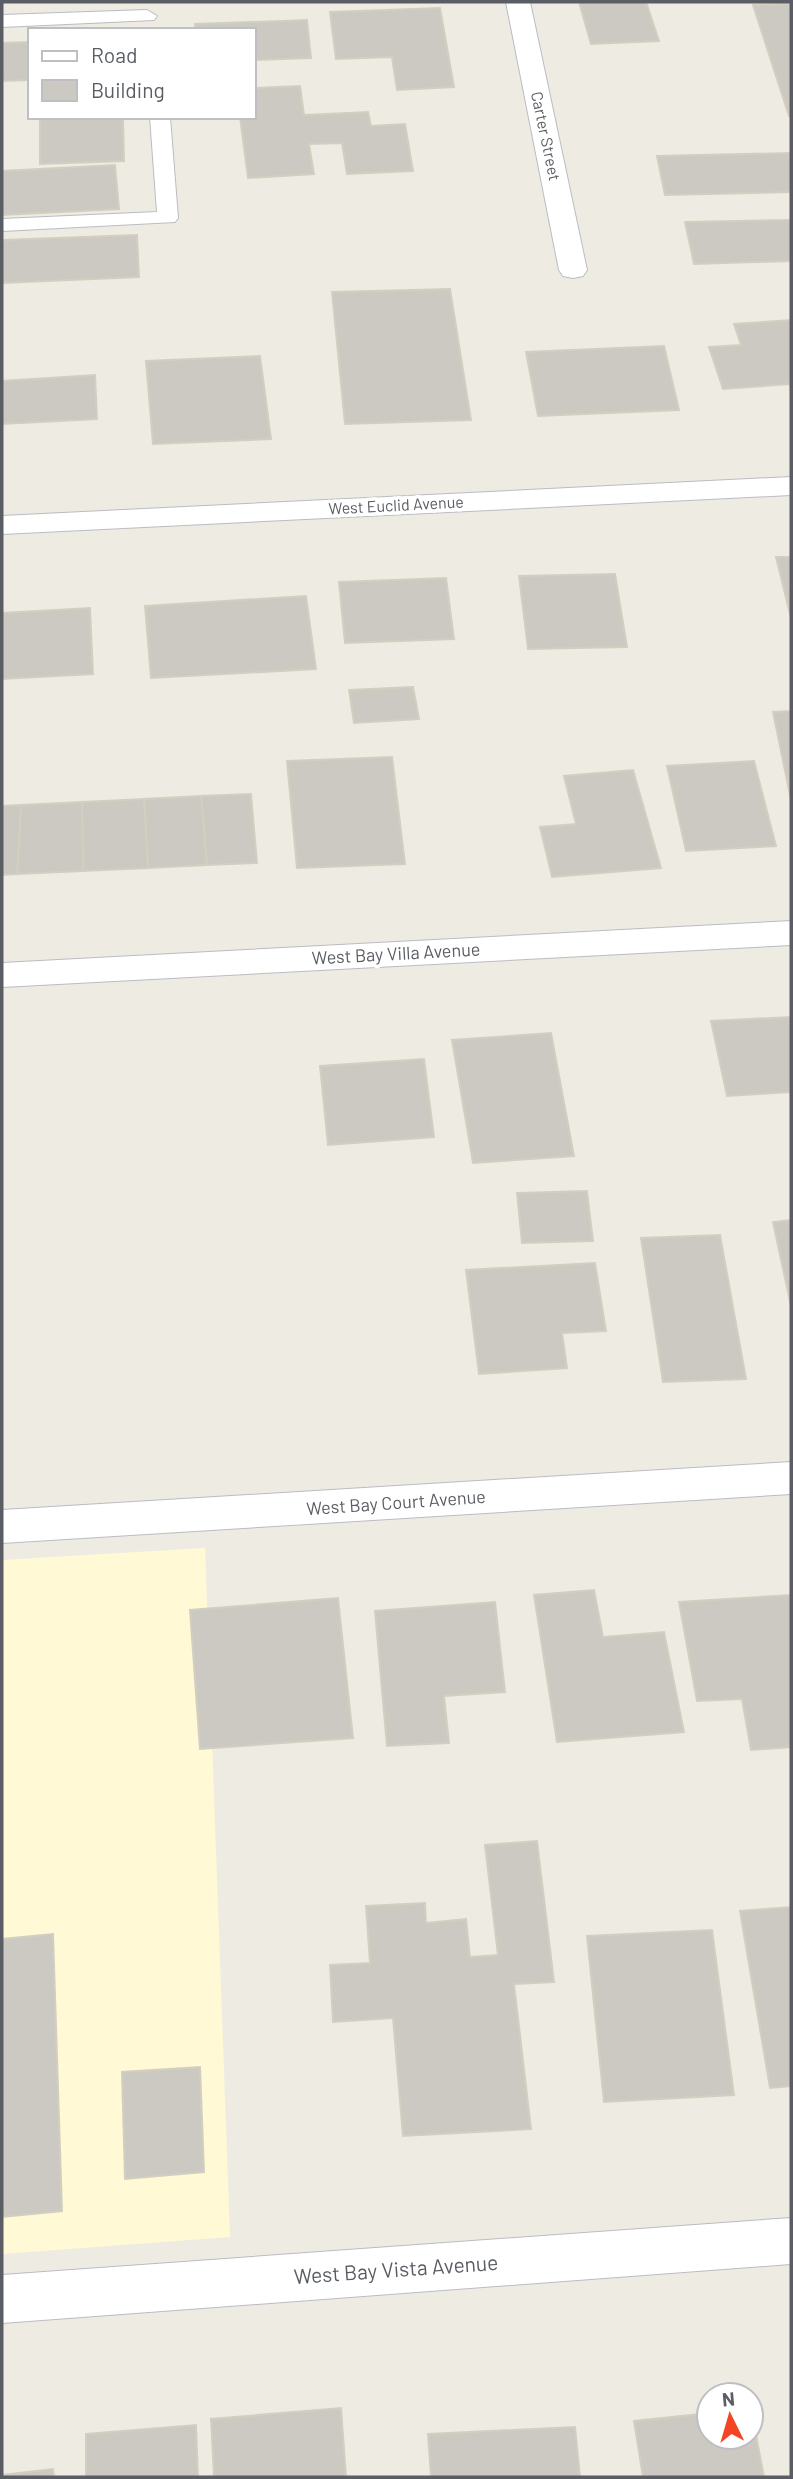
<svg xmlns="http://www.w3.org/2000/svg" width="793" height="2479" viewBox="0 0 793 2479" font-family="Barlow,sans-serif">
  <rect width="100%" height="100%" fill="#eeece2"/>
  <polygon fill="#fff9d6" points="205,1548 230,2237 2,2254 2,1560"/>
  <g fill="#cbc9c1" stroke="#d3cfc0" stroke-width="2">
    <polygon points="579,2 646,2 659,41 591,44"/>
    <polygon points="791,4 791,116 789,116 753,5"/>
    <polygon points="440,8 454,87 397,90 392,57 336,59 330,12"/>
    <polygon points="307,20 311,58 254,60 254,30 196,30 195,24"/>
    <polygon points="30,42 30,80 2,81 2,43"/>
    <polygon points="300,86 304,115 368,112 371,126 405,124 413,171 347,174 342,143 309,144 314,174 248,178 240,117 254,117 254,88"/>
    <polygon points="40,117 123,117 124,161 40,164"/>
    <polygon points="791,153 791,192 665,195 657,156"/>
    <polygon points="115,165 119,209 2,215 2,171"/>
    <polygon points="791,220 791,261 694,264 685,222"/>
    <polygon points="137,235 139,277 2,283 2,240"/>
    <polygon points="450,289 471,420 345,424 332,292"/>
    <polygon points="791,320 791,388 790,384 723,389 709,347 741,345 734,324"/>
    <polygon points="664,346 679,410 538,416 526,352"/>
    <polygon points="260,356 271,439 153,444 146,361"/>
    <polygon points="95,375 97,419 2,424 2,381"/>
    <polygon points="776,557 791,557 791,618"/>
    <polygon points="615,574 627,647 528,649 519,576"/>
    <polygon points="446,578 454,639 345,643 339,582"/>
    <polygon points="306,596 316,669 151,678 145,606"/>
    <polygon points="90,608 93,674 2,679 2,613"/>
    <polygon points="413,687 419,719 354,723 349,690"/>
    <polygon points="791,711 791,800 773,712"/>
    <polygon points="392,757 405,864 297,868 287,761"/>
    <polygon points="754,761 776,846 686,851 667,766"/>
    <polygon points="633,770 661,868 552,877 540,827 576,824 564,776"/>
    <polygon points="251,794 257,863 207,865 201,796"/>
    <polygon points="201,796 207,865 148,868 144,799"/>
    <polygon points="144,799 148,868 83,871 82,802"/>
    <polygon points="82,802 83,871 17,874 21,805"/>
    <polygon points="21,805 17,874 2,875 2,806"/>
    <polygon points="791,1017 791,1092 727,1096 711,1021"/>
    <polygon points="551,1033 574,1156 473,1163 452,1040"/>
    <polygon points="424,1059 434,1137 328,1145 320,1066"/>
    <polygon points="587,1191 593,1241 522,1243 517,1193"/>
    <polygon points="791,1220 791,1306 773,1222"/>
    <polygon points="720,1235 746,1379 663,1382 641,1238"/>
    <polygon points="595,1263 606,1331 562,1333 567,1368 479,1374 466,1270"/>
    <polygon points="594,1590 603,1637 664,1632 684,1732 557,1742 534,1595"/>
    <polygon points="791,1595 791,1747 751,1750 742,1699 697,1701 679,1602"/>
    <polygon points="338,1598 353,1738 200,1749 190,1610"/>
    <polygon points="495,1602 505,1692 444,1696 449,1743 387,1746 375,1611"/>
    <polygon points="537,1841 554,1982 514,1984 531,2129 403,2136 393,2018 333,2022 330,1965 370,1963 366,1906 425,1903 426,1923 466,1919 470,1957 498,1955 485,1845"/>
    <polygon points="791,1907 791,2086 770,2088 740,1911"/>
    <polygon points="712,1930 734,2095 604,2102 587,1936"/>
    <polygon points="53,1934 62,2211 2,2217 2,1939"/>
    <polygon points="200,2067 204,2172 125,2179 122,2072"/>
    <polygon points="341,2408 346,2477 214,2477 211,2419"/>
    <polygon points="751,2409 764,2477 643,2477 634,2421 709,2413 709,2437 751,2437"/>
    <polygon points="196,2425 198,2477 86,2477 86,2434"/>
    <polygon points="575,2427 580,2477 431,2477 428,2434"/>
    <polygon points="53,2469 54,2477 2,2477 2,2475"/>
  </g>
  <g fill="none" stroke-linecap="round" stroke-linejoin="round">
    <defs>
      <g id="service">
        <polygon points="147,10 157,16 154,20 2,27 2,15"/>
        <polygon points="150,117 170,117 178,218 175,222 2,231 2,219 157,212"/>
      </g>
      <g id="minor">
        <polygon points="506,2 530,2 587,270 583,276 573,278 563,276 559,270"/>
        <polygon points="791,921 791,945 2,987 2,963"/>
        <polygon points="791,1462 791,1494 2,1543 2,1510"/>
        <polygon points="791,2218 791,2264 2,2323 2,2275"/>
      </g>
      <polygon id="tertiary" points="791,477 791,495 2,534 2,516"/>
    </defs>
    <use href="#service" stroke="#babcc2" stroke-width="2"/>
    <use href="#minor" stroke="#babcc2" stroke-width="2"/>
    <use href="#tertiary" stroke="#babcc2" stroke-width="2"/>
    <use href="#service" fill="#fff" fill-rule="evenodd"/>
    <use href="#minor" fill="#fff" fill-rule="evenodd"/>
    <use href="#tertiary" fill="#fff" fill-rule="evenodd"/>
  </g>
  <g text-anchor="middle" stroke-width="7" stroke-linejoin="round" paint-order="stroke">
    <g font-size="16" fill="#5a5e64" stroke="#fff">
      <text transform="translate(546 136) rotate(78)" y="6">Carter Street</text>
      <text transform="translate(396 505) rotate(-3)" y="6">West Euclid Avenue</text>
    </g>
    <g font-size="18" fill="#5a5e64" stroke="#fff">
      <text transform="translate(396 954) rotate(-3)" y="6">West Bay Villa Avenue</text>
      <text transform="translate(396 1503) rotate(-4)" y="6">West Bay Court Avenue</text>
    </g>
    <g font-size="21" fill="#5a5e64" stroke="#fff">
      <text transform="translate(396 2270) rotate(-4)" y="7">West Bay Vista Avenue</text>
    </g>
  </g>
  <rect width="793" height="2479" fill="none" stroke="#5a5e64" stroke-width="7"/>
  <rect x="28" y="28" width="228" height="91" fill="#ffffff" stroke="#bdbfc1" stroke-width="2"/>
  <rect x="42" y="51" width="35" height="10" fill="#ffffff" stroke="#bdbfc1" stroke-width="2"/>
  <text x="91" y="63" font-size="21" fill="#5a5e64">Road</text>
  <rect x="42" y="80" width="35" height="21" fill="#cbc9c1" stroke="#bdbfc1" stroke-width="2"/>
  <text x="91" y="98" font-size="21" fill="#5a5e64">Building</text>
  <g transform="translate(730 2416) rotate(355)"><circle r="33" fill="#ffffff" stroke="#bdbfc1" stroke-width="2"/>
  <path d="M0-5L12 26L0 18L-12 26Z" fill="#f34523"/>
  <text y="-10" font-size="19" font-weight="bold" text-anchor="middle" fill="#5a5e64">N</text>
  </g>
</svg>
